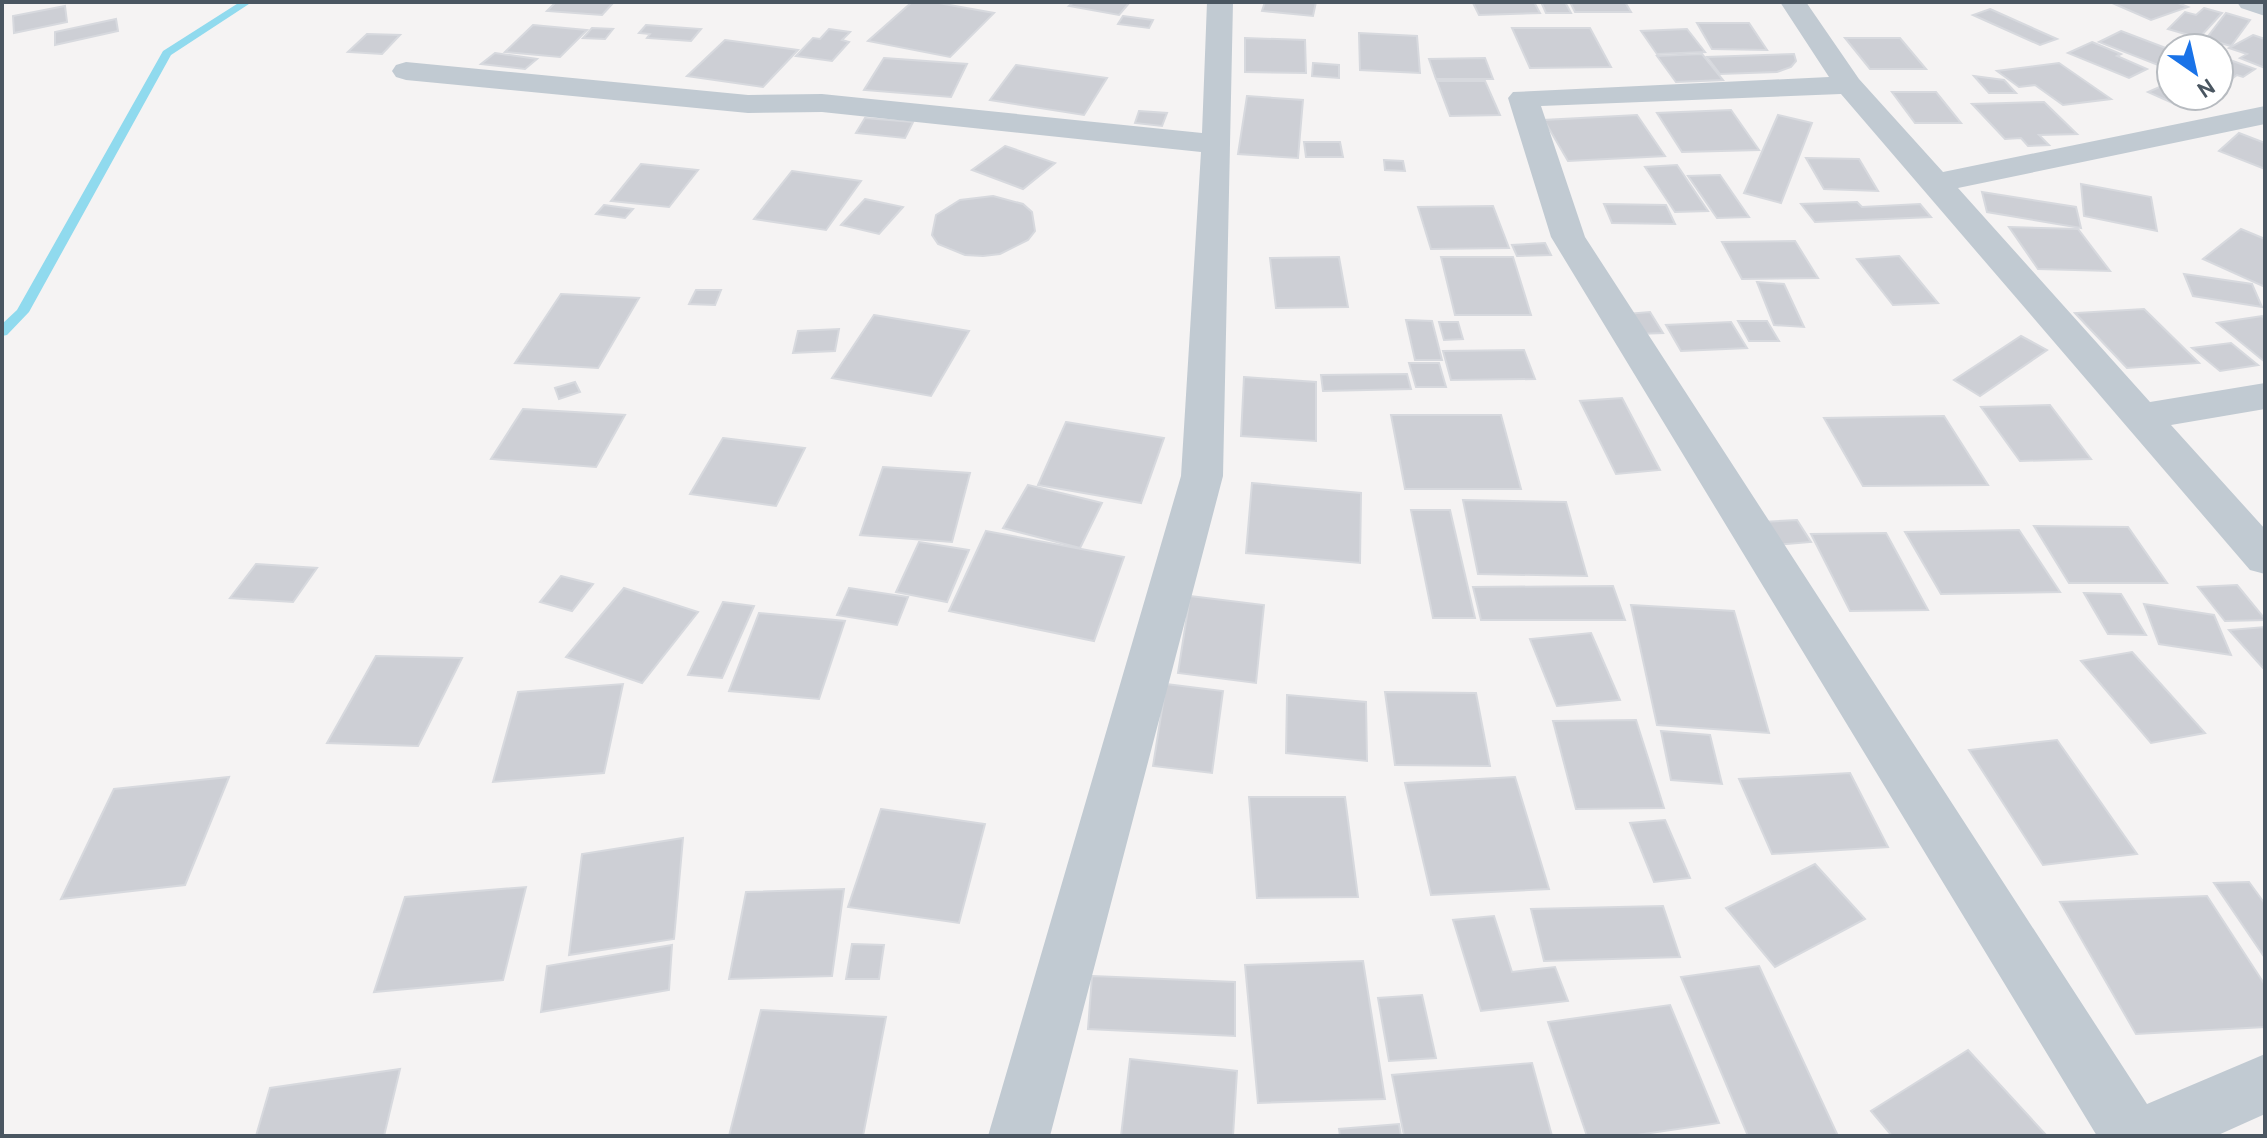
<svg xmlns="http://www.w3.org/2000/svg" width="2267" height="1138" viewBox="0 0 2267 1138" font-family="Cabin,sans-serif">
  <rect width="100%" height="100%" fill="#f5f3f3"/>
  <g fill="none" stroke-linecap="round" stroke-linejoin="round">
    <polygon fill="#90daee" fill-rule="evenodd" points="240,2 252,2 171,55 29,312 7,335 2,336 2,324 17,310 163,51"/>
  </g>
  <g fill="#cdcfd5" stroke="#d7d9de" stroke-width="2">
    <polygon points="556,2 614,2 602,15 547,11"/>
    <polygon points="912,2 933,2 994,13 950,57 868,41"/>
    <polygon points="1074,2 1130,2 1119,15 1069,6"/>
    <polygon points="1265,2 1316,2 1313,16 1262,11"/>
    <polygon points="1534,2 1540,13 1479,15 1473,3"/>
    <polygon points="1541,2 1565,2 1571,13 1546,13"/>
    <polygon points="1570,2 1625,2 1631,12 1575,12"/>
    <polygon points="2110,2 2176,2 2188,7 2151,20"/>
    <polygon points="65,6 67,22 14,33 13,16"/>
    <polygon points="2204,8 2222,13 2199,38 2168,29 2185,12 2196,15"/>
    <polygon points="1990,9 2057,39 2040,45 1973,15"/>
    <polygon points="2226,13 2250,20 2231,46 2206,39"/>
    <polygon points="1123,16 1153,20 1149,28 1118,24"/>
    <polygon points="116,19 118,31 55,45 55,32"/>
    <polygon points="1697,23 1749,23 1767,50 1712,49"/>
    <polygon points="533,25 587,30 560,57 505,52"/>
    <polygon points="646,25 701,29 691,41 647,38 650,34 639,33"/>
    <polygon points="592,28 613,29 605,39 583,38"/>
    <polygon points="1512,28 1590,28 1611,67 1530,68"/>
    <polygon points="829,29 850,32 842,40 849,42 832,61 796,56 813,38 820,39"/>
    <polygon points="1687,29 1705,52 1657,54 1641,31"/>
    <polygon points="2121,31 2171,50 2171,63 2163,67 2099,42"/>
    <polygon points="1359,33 1417,36 1420,73 1360,70"/>
    <polygon points="367,34 400,35 382,54 348,52"/>
    <polygon points="2253,35 2265,39 2265,68 2240,58 2247,54 2229,48"/>
    <polygon points="1245,38 1305,40 1306,73 1245,72"/>
    <polygon points="1845,38 1900,38 1926,69 1870,69"/>
    <polygon points="725,40 798,50 763,87 687,76"/>
    <polygon points="2092,42 2121,54 2117,56 2147,69 2129,78 2068,53"/>
    <polygon points="495,53 537,59 525,69 481,64"/>
    <polygon points="1702,54 1723,80 1676,82 1657,56"/>
    <polygon points="1794,54 1796,61 1791,67 1777,72 1720,74 1707,57"/>
    <polygon points="2219,56 2255,69 2243,77 2237,75 2219,88"/>
    <polygon points="884,58 967,64 951,97 864,90"/>
    <polygon points="1485,58 1493,79 1436,79 1429,59"/>
    <polygon points="1313,63 1339,65 1339,78 1312,76"/>
    <polygon points="2059,63 2111,99 2063,105 2035,85 2019,87 1997,71"/>
    <polygon points="1016,65 1107,78 1084,115 990,100"/>
    <polygon points="1974,76 2004,80 2016,93 1989,93"/>
    <polygon points="1437,81 1485,81 1500,115 1450,116"/>
    <polygon points="2171,82 2171,96 2201,96 2179,106 2148,92"/>
    <polygon points="1892,92 1936,92 1961,123 1915,123"/>
    <polygon points="1247,96 1303,100 1298,158 1238,154"/>
    <polygon points="2044,102 2077,134 2039,135 2049,145 2028,146 2021,138 2005,139 1972,104"/>
    <polygon points="1731,110 1759,150 1682,152 1657,113"/>
    <polygon points="1139,111 1167,113 1162,126 1135,123"/>
    <polygon points="1637,115 1665,156 1568,161 1544,120"/>
    <polygon points="1778,115 1812,123 1781,203 1744,193"/>
    <polygon points="865,118 913,122 905,138 856,133"/>
    <polygon points="2239,133 2265,143 2265,169 2219,151"/>
    <polygon points="1304,142 1340,142 1343,157 1306,157"/>
    <polygon points="1005,146 1055,163 1023,189 972,170"/>
    <polygon points="1806,158 1859,159 1878,191 1824,189"/>
    <polygon points="1384,160 1403,161 1405,171 1385,170"/>
    <polygon points="641,164 698,170 669,207 611,201"/>
    <polygon points="1677,165 1708,211 1675,212 1645,167"/>
    <polygon points="792,171 861,181 826,230 754,219"/>
    <polygon points="1720,175 1749,217 1717,218 1688,176"/>
    <polygon points="2081,184 2151,197 2157,231 2084,216"/>
    <polygon points="1982,192 2076,207 2081,228 1987,212"/>
    <polygon points="993,196 1023,204 1032,212 1035,231 1028,240 1000,254 983,256 965,255 938,244 932,235 936,215 960,200"/>
    <polygon points="865,199 903,207 879,234 841,225"/>
    <polygon points="1857,202 1862,207 1920,204 1931,217 1815,222 1801,204"/>
    <polygon points="1604,204 1666,205 1675,224 1612,223"/>
    <polygon points="604,205 633,209 625,218 596,214"/>
    <polygon points="1493,206 1509,248 1431,249 1418,207"/>
    <polygon points="2009,227 2078,229 2110,271 2038,269"/>
    <polygon points="2241,229 2265,239 2265,287 2203,259"/>
    <polygon points="1795,241 1818,278 1742,279 1722,242"/>
    <polygon points="1545,243 1551,255 1517,256 1512,245"/>
    <polygon points="1899,256 1938,303 1893,305 1857,259"/>
    <polygon points="1339,257 1348,307 1276,308 1270,258"/>
    <polygon points="1441,257 1513,257 1531,315 1455,315"/>
    <polygon points="2184,274 2252,284 2262,307 2193,296"/>
    <polygon points="1757,282 1784,284 1804,327 1774,325"/>
    <polygon points="696,290 721,290 715,305 689,304"/>
    <polygon points="561,294 639,298 598,368 515,363"/>
    <polygon points="2144,309 2199,363 2127,368 2075,313"/>
    <polygon points="1650,312 1663,333 1637,334 1625,314"/>
    <polygon points="874,315 969,331 931,396 832,378"/>
    <polygon points="2262,316 2265,319 2265,362 2217,323"/>
    <polygon points="1406,320 1432,321 1442,360 1415,360"/>
    <polygon points="1738,321 1767,321 1779,341 1749,341"/>
    <polygon points="1439,322 1458,322 1463,339 1444,340"/>
    <polygon points="1731,322 1747,348 1681,351 1666,325"/>
    <polygon points="839,329 835,351 793,353 798,331"/>
    <polygon points="2021,336 2047,350 1980,396 1954,380"/>
    <polygon points="2231,343 2258,365 2220,371 2192,348"/>
    <polygon points="1524,350 1535,379 1451,380 1443,351"/>
    <polygon points="1409,363 1439,363 1446,387 1416,387"/>
    <polygon points="1407,374 1411,389 1323,391 1321,375"/>
    <polygon points="1244,377 1316,382 1316,441 1241,436"/>
    <polygon points="575,382 580,392 559,399 555,388"/>
    <polygon points="1622,398 1660,470 1616,474 1580,401"/>
    <polygon points="2050,405 2091,459 2020,461 1981,407"/>
    <polygon points="523,409 625,415 596,467 491,459"/>
    <polygon points="1391,415 1501,415 1521,489 1405,489"/>
    <polygon points="1944,416 1988,485 1863,486 1824,418"/>
    <polygon points="1066,422 1164,438 1141,503 1038,485"/>
    <polygon points="723,438 805,448 776,506 690,494"/>
    <polygon points="883,467 970,473 952,542 860,535"/>
    <polygon points="1252,483 1361,493 1360,563 1246,553"/>
    <polygon points="1028,485 1102,503 1080,548 1003,528"/>
    <polygon points="1463,500 1566,502 1587,576 1478,574"/>
    <polygon points="1411,510 1450,510 1475,618 1433,618"/>
    <polygon points="1797,520 1811,542 1776,545 1763,522"/>
    <polygon points="2034,526 2128,527 2167,583 2069,583"/>
    <polygon points="2019,530 2060,592 1941,594 1905,532"/>
    <polygon points="986,531 1124,557 1094,641 949,611"/>
    <polygon points="1886,533 1928,610 1850,611 1811,534"/>
    <polygon points="919,542 969,550 947,602 896,592"/>
    <polygon points="256,564 317,568 293,602 230,598"/>
    <polygon points="561,576 593,584 572,611 540,602"/>
    <polygon points="2237,585 2265,619 2265,620 2225,621 2198,587"/>
    <polygon points="1613,586 1625,620 1481,620 1473,587"/>
    <polygon points="624,588 698,612 642,683 566,657"/>
    <polygon points="849,588 908,597 897,625 837,615"/>
    <polygon points="2084,593 2121,594 2146,635 2108,634"/>
    <polygon points="1190,596 1264,605 1256,683 1178,673"/>
    <polygon points="723,602 754,606 722,678 688,675"/>
    <polygon points="2144,604 2214,615 2231,655 2159,644"/>
    <polygon points="1631,605 1734,611 1769,733 1657,725"/>
    <polygon points="759,613 845,621 819,699 729,691"/>
    <polygon points="2265,627 2265,668 2263,668 2229,630"/>
    <polygon points="1591,633 1620,700 1557,706 1530,639"/>
    <polygon points="2132,652 2205,733 2151,743 2081,661"/>
    <polygon points="376,656 462,658 418,746 327,743"/>
    <polygon points="623,684 604,773 493,782 518,692"/>
    <polygon points="1166,684 1223,691 1212,773 1153,766"/>
    <polygon points="1385,692 1476,693 1490,766 1395,765"/>
    <polygon points="1287,695 1366,702 1367,761 1286,753"/>
    <polygon points="1636,720 1664,808 1576,809 1553,721"/>
    <polygon points="1661,731 1710,735 1722,784 1671,780"/>
    <polygon points="2057,740 2137,854 2043,865 1969,750"/>
    <polygon points="1850,773 1888,847 1772,854 1739,779"/>
    <polygon points="229,777 185,885 61,899 114,789"/>
    <polygon points="1515,777 1549,889 1431,895 1405,783"/>
    <polygon points="1249,797 1345,797 1358,897 1257,898"/>
    <polygon points="881,809 985,824 959,923 848,907"/>
    <polygon points="1665,820 1690,878 1654,882 1630,823"/>
    <polygon points="683,838 674,939 569,955 582,854"/>
    <polygon points="1815,864 1865,919 1775,967 1726,908"/>
    <polygon points="2249,882 2265,904 2265,958 2214,883"/>
    <polygon points="526,887 503,980 374,992 405,897"/>
    <polygon points="844,889 832,976 729,979 746,892"/>
    <polygon points="2207,896 2265,985 2265,1027 2136,1034 2060,902"/>
    <polygon points="1663,906 1680,957 1544,961 1531,909"/>
    <polygon points="1494,916 1512,972 1555,967 1568,1001 1481,1011 1453,920"/>
    <polygon points="852,944 884,945 879,979 846,979"/>
    <polygon points="672,945 669,990 541,1012 547,966"/>
    <polygon points="1363,961 1385,1099 1258,1103 1245,965"/>
    <polygon points="1759,966 1838,1136 1748,1136 1681,977"/>
    <polygon points="1092,976 1235,982 1235,1036 1088,1029"/>
    <polygon points="1422,995 1436,1058 1389,1061 1378,998"/>
    <polygon points="1670,1005 1719,1123 1630,1136 1587,1136 1548,1022"/>
    <polygon points="761,1010 886,1017 863,1136 729,1136"/>
    <polygon points="1968,1050 2047,1136 1892,1136 1871,1111"/>
    <polygon points="1130,1059 1237,1071 1233,1136 1121,1136"/>
    <polygon points="1532,1063 1552,1136 1404,1136 1392,1075"/>
    <polygon points="400,1069 384,1136 256,1136 270,1088"/>
    <polygon points="1399,1124 1401,1136 1340,1136 1339,1129"/>
  </g>
  <g fill="none" stroke-linecap="round" stroke-linejoin="round">
    <g fill="#c1cad2" fill-rule="evenodd">
      <polygon points="1207,2 1233,2 1223,476 1050,1136 988,1136 1181,476 1201,152 822,112 748,113 406,80 396,77 392,71 396,65 406,62 748,95 822,94 1202,133"/>
      <polygon points="1780,2 1806,2 1859,79 1943,172 2265,106 2265,124 1958,188 2150,402 2265,383 2265,409 2171,425 2265,529 2265,574 2250,570 1841,94 1541,106 1585,237 2147,1104 2265,1054 2265,1114 2216,1136 2097,1136 1551,237 1508,98 1513,92 1829,77"/>
      <polygon points="2237,2 2265,2 2265,16 2241,8"/>
    </g>
  </g>
  <rect width="2267" height="1138" fill="none" stroke="#4a5661" stroke-width="8"/>
  <g transform="translate(2195 72) rotate(146)"><circle r="38" fill="#ffffff" stroke="#b7bbc0" stroke-width="2"/>
  <path d="M0-6L14 30L0 20L-14 30Z" fill="#1a73e8"/>
  <text y="-12" font-size="22" font-weight="bold" text-anchor="middle" fill="#4a5661">N</text>
  </g>
</svg>
